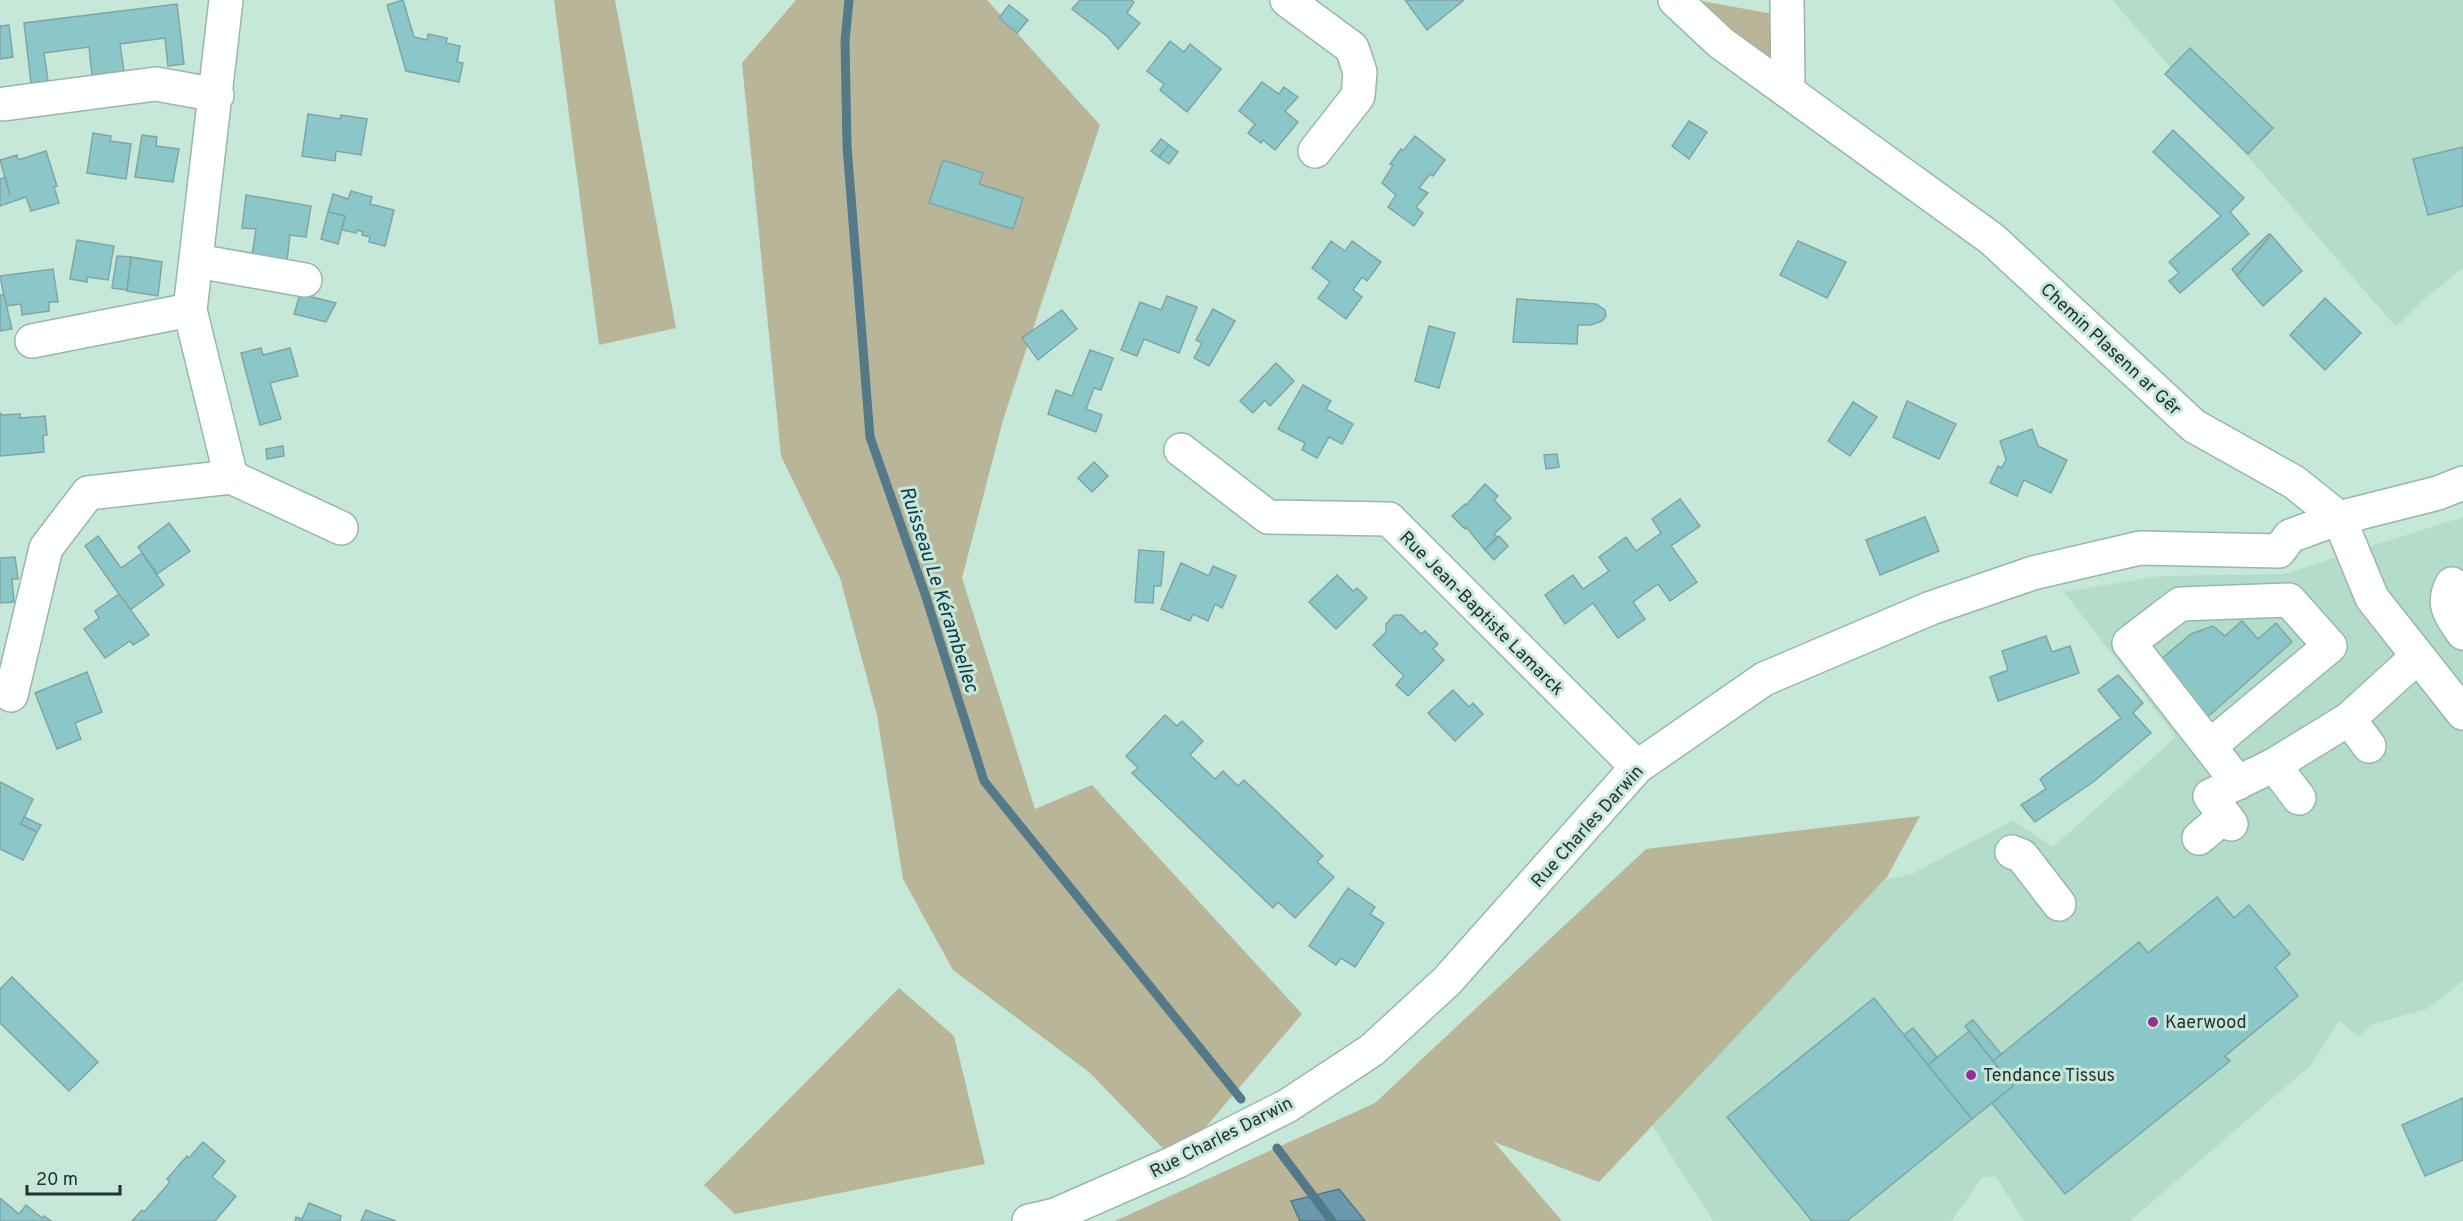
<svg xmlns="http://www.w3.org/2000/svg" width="2463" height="1221" viewBox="0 0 2463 1221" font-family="Overpass,sans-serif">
  <rect width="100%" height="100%" fill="#c6e8d9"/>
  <g fill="#b3ddca">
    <polygon points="2112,0 2463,0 2463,268 2423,300 2396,327"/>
    <polygon points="2463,517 2463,981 2427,1009 2373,1024 2358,1037 2339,1021 2311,1065 2130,1221 2024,1221 1995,1176 1982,1178 1951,1221 1713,1221 1652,1125 1824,939 1885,880 1912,874 2013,820 2053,847 2176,737 2064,592 2160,576 2284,574"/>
  </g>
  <g fill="#b8b599">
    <polygon points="554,0 615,0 676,328 599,345"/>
    <polygon points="796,0 987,0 1100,125 1003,420 962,578 1035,809 1092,785 1302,1014 1176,1162 1090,1073 953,970 903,879 877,715 840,578 781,456 742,63"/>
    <polygon points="1696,0 1773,14 1776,68"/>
    <polygon points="1920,816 1887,877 1599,1182 1494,1142 1562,1221 1115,1221 1375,1103 1646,849"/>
    <polygon points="899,988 954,1036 985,1164 735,1214 704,1185"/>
  </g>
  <polygon fill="#6998b0" stroke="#547988" stroke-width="1.5" points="1339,1189 1365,1221 1300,1221 1291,1201"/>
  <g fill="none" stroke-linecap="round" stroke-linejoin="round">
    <g stroke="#547988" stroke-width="9">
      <polyline points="849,0 845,41 847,146 870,437 925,594 984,781 1241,1099"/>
      <polyline points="1277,1148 1332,1221"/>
    </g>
  </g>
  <g fill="#8bc7c9" stroke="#7fa5a7" stroke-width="1.5">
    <polygon points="403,0 414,37 427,40 428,34 447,38 446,43 460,46 457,62 463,63 459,82 406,71 387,5"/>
    <polygon points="1080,0 1131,0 1134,2 1127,13 1140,23 1118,49 1108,37 1072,9"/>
    <polygon points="1405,0 1462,0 1463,1 1427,30"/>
    <polygon points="177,4 184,64 168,66 165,38 120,44 124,71 92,75 89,47 44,53 48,81 31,83 24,23"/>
    <polygon points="1009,5 1028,20 1017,33 999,18"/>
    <polygon points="9,25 13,57 0,59 0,26"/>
    <polygon points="1170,41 1184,52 1190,44 1221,69 1187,112 1160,90 1164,84 1147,71"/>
    <polygon points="2190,48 2273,128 2248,154 2165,74"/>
    <polygon points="1262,82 1279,94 1284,87 1298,97 1285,111 1298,122 1275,150 1263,140 1261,143 1248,133 1255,124 1239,111"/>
    <polygon points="308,114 340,119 341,115 367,119 361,155 336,151 335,161 302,156"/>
    <polygon points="1689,121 1707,132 1689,159 1672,146"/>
    <polygon points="2173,130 2244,198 2230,212 2249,234 2180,293 2169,281 2179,273 2169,262 2221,216 2153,152"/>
    <polygon points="93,133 111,136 110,141 131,144 126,179 87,173"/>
    <polygon points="142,135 157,137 156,146 179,149 173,182 135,177"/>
    <polygon points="1415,136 1445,160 1433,176 1430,174 1419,188 1428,193 1416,207 1423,213 1414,226 1388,207 1396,195 1382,183 1393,165 1390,164 1401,149 1403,151"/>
    <polygon points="1161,139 1169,145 1159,157 1151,151"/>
    <polygon points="1169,145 1178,152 1169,164 1159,157"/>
    <polygon points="2463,147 2463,206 2428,215 2413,159"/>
    <polygon points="46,151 57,186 54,187 59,203 31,211 26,197 0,206 0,179 5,177 10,195 0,160 17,155 18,160"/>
    <polygon points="943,160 983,173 979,184 1023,198 1013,229 929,203"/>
    <polygon points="351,191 372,197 370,204 394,210 385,246 369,242 370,237 362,235 363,232 357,230 356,233 342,230 345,216 328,212 333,194 348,199"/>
    <polygon points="246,195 311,206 306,237 290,235 287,261 252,256 256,229 242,228"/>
    <polygon points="328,212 345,216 338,244 321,239"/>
    <polygon points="2269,234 2271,235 2237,276 2232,269"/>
    <polygon points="2271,235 2302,271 2263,306 2237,276"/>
    <polygon points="77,240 114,246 108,280 87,277 87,282 70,279"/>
    <polygon points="1331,241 1345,251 1352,241 1381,262 1367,281 1362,277 1353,290 1362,297 1346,319 1318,298 1330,282 1312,268"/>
    <polygon points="1798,241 1846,262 1827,298 1780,275"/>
    <polygon points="117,256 131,257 127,290 112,288"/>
    <polygon points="131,257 162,262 158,296 127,291"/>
    <polygon points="53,269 58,302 49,302 49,311 22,315 21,304 6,306 0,276"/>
    <polygon points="300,294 336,303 326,322 294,314"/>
    <polygon points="0,295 4,295 12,329 0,331"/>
    <polygon points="1167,296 1197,307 1179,353 1144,339 1137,356 1121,350 1140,302 1161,310"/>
    <polygon points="2325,298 2361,333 2325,370 2290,335"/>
    <polygon points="1517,299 1596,304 1605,310 1606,316 1602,321 1591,325 1578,325 1577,344 1513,342"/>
    <polygon points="1213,309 1235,321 1209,366 1194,358 1202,343 1196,340"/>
    <polygon points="1062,310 1077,329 1038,360 1022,338"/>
    <polygon points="1429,326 1455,333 1439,388 1415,381"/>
    <polygon points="261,348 263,355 290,348 298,376 270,383 281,419 260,425 241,353"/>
    <polygon points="1090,350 1113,358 1101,390 1094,388 1086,409 1102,415 1096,432 1048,414 1056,390 1072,396"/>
    <polygon points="1276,363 1294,381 1270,406 1265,400 1253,413 1240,401"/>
    <polygon points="1303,385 1331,401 1326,409 1353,424 1342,444 1329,437 1317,458 1302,450 1305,443 1278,429"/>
    <polygon points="1907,401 1956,424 1939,459 1893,437"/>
    <polygon points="1853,402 1877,417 1850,456 1828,441"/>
    <polygon points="0,413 2,415 20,414 20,418 45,416 47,435 43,436 44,452 0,456"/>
    <polygon points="2032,429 2038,446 2067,460 2051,493 2024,480 2017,496 1990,483 1998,466 2002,468 2006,459 2000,441"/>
    <polygon points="283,446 284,456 267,459 266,449"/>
    <polygon points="1557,454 1559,467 1546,469 1544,455"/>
    <polygon points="1094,462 1108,476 1092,492 1078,478"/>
    <polygon points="1485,484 1498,496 1494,500 1511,518 1494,534 1497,537 1485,550 1466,527 1465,529 1452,516 1465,504 1466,505"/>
    <polygon points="1680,499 1700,526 1671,546 1697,582 1670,601 1658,584 1633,602 1645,619 1618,638 1593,603 1565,624 1545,595 1573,575 1583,589 1609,571 1599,557 1626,537 1636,551 1661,533 1652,519"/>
    <polygon points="1925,517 1939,551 1880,575 1866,540"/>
    <polygon points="169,523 190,551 157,574 138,547"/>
    <polygon points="98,536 121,568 142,553 164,585 130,610 85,546"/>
    <polygon points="1499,536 1508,546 1494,560 1485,550"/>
    <polygon points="1139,550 1164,552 1161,586 1154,586 1153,603 1135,602"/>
    <polygon points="15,557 18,579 12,579 14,602 0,603 0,558"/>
    <polygon points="1181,563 1209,576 1213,566 1236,576 1222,608 1215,604 1208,621 1193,614 1190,621 1161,609"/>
    <polygon points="1337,575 1353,591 1357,588 1367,598 1336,629 1309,602"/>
    <polygon points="119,594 149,635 133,645 130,641 105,658 84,629 99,618 95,611"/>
    <polygon points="1394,615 1402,615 1421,634 1425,631 1438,644 1433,649 1444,660 1408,696 1396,685 1404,676 1373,645 1386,632 1386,624"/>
    <polygon points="2242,621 2258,639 2276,623 2292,642 2203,721 2154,665 2191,634 2213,626 2225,636"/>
    <polygon points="2046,636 2052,652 2070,646 2079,673 1998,701 1990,677 2008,670 2002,651"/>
    <polygon points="87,672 102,712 75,723 81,739 57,749 35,693"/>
    <polygon points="2118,675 2143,703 2133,713 2151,733 2093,782 2035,822 2021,805 2046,789 2040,779 2121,718 2098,690"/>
    <polygon points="1453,690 1469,707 1473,703 1483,714 1455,741 1428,713"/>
    <polygon points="1165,715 1177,726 1182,721 1203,741 1190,755 1215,779 1223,771 1238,786 1244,780 1323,856 1317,862 1334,877 1295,918 1278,902 1273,908 1132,773 1138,768 1126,756"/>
    <polygon points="0,782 33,799 21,824 37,832 23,860 0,849"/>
    <polygon points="24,817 41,825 37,832 21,824"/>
    <polygon points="1348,888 1375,907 1370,914 1384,923 1355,967 1341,958 1336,965 1309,946"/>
    <polygon points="2217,897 2234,918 2249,905 2290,954 2275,967 2298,996 2225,1056 2230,1061 2065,1194 1992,1103 2013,1086 1993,1061 2139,942 2148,953"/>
    <polygon points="12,977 98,1062 69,1091 0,1023 0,989"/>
    <polygon points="1874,998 1972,1119 1847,1221 1812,1221 1727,1117"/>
    <polygon points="1973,1020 2001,1054 1993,1061 1965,1026"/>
    <polygon points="1913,1028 1937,1057 1928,1065 1904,1035"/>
    <polygon points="1969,1031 2013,1086 1972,1119 1928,1065"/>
    <polygon points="2463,1098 2463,1160 2425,1176 2402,1125"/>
    <polygon points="203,1142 225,1161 212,1177 236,1196 215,1221 132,1221 142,1210 144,1212 170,1182 167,1179 187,1156 189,1158"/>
    <polygon points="0,1198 19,1214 26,1205 42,1218 44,1216 51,1221 0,1221"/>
    <polygon points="309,1203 341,1216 340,1221 295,1221 296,1217 302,1219"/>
    <polygon points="366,1210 376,1214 396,1221 361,1221"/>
  </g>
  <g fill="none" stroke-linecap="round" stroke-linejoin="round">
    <defs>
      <g id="minor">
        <polyline points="226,0 190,310 231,477 341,528"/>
        <polyline points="1287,0 1352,48 1360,72 1358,96 1315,151"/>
        <polyline points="1675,0 1721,43 1992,239 2194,426 2294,482 2339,518 2372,598 2463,713"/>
        <polyline points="1787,0 1788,91"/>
        <polyline points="4,104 156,84 217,95"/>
        <polyline points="197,261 305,280"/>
        <polyline points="32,341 190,310"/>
        <polyline points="1181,450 1268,517 1389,519 1637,767"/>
        <path d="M2452 584C2441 605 2451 616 2463 633"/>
        <polyline points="11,695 46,548 88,493 231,477"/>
        <polyline points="2349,719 2369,746"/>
        <polyline points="2210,746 2330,646 2289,600 2180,604 2129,643 2238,783"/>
        <polyline points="2274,765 2299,798"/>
        <polyline points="2231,824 2210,796 2274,765 2349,719 2417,657"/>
        <polyline points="2199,838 2225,816"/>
        <polyline points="2012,852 2022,856 2059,904"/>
        <polyline points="1029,1221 1055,1215 1176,1162 1287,1106 1372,1050 1447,981 1637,767 1764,679 1931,608 2033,573 2140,548 2279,551 2290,536 2339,518 2438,493 2463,483"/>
      </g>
    </defs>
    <use href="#minor" stroke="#97b8a9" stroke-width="36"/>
    <use href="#minor" stroke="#fff" stroke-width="33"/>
  </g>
  <g fill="#932f95" stroke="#c6e8d9" stroke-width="2">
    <circle cx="2153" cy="1022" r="6"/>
    <circle cx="1971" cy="1075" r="6"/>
  </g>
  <g text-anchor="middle" stroke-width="6" stroke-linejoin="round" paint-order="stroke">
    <g font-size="18" fill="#24312c" stroke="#c6e8d9">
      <text transform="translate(2111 349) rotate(43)" y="6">Chemin Plasenn ar Gêr</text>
      <text transform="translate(1482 613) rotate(45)" y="6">Rue Jean-Baptiste Lamarck</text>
      <text transform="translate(1587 826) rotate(-48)" y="6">Rue Charles Darwin</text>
      <text transform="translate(1221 1137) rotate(-27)" y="6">Rue Charles Darwin</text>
    </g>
    <g font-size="18" fill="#24312c" stroke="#c6e8d9" text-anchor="start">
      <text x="2165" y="1028">Kaerwood</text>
      <text x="1983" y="1081">Tendance Tissus</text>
    </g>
    <g font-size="20" font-style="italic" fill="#0f394b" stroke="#c6e8d9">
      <text transform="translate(940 589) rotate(72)" y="7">Ruisseau Le Kérambellec</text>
    </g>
  </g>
  <path d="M27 1185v9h93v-9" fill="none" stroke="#24312c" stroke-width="3"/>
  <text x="36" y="1185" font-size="18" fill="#24312c" stroke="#c6e8d9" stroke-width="4.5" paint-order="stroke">20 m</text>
</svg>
